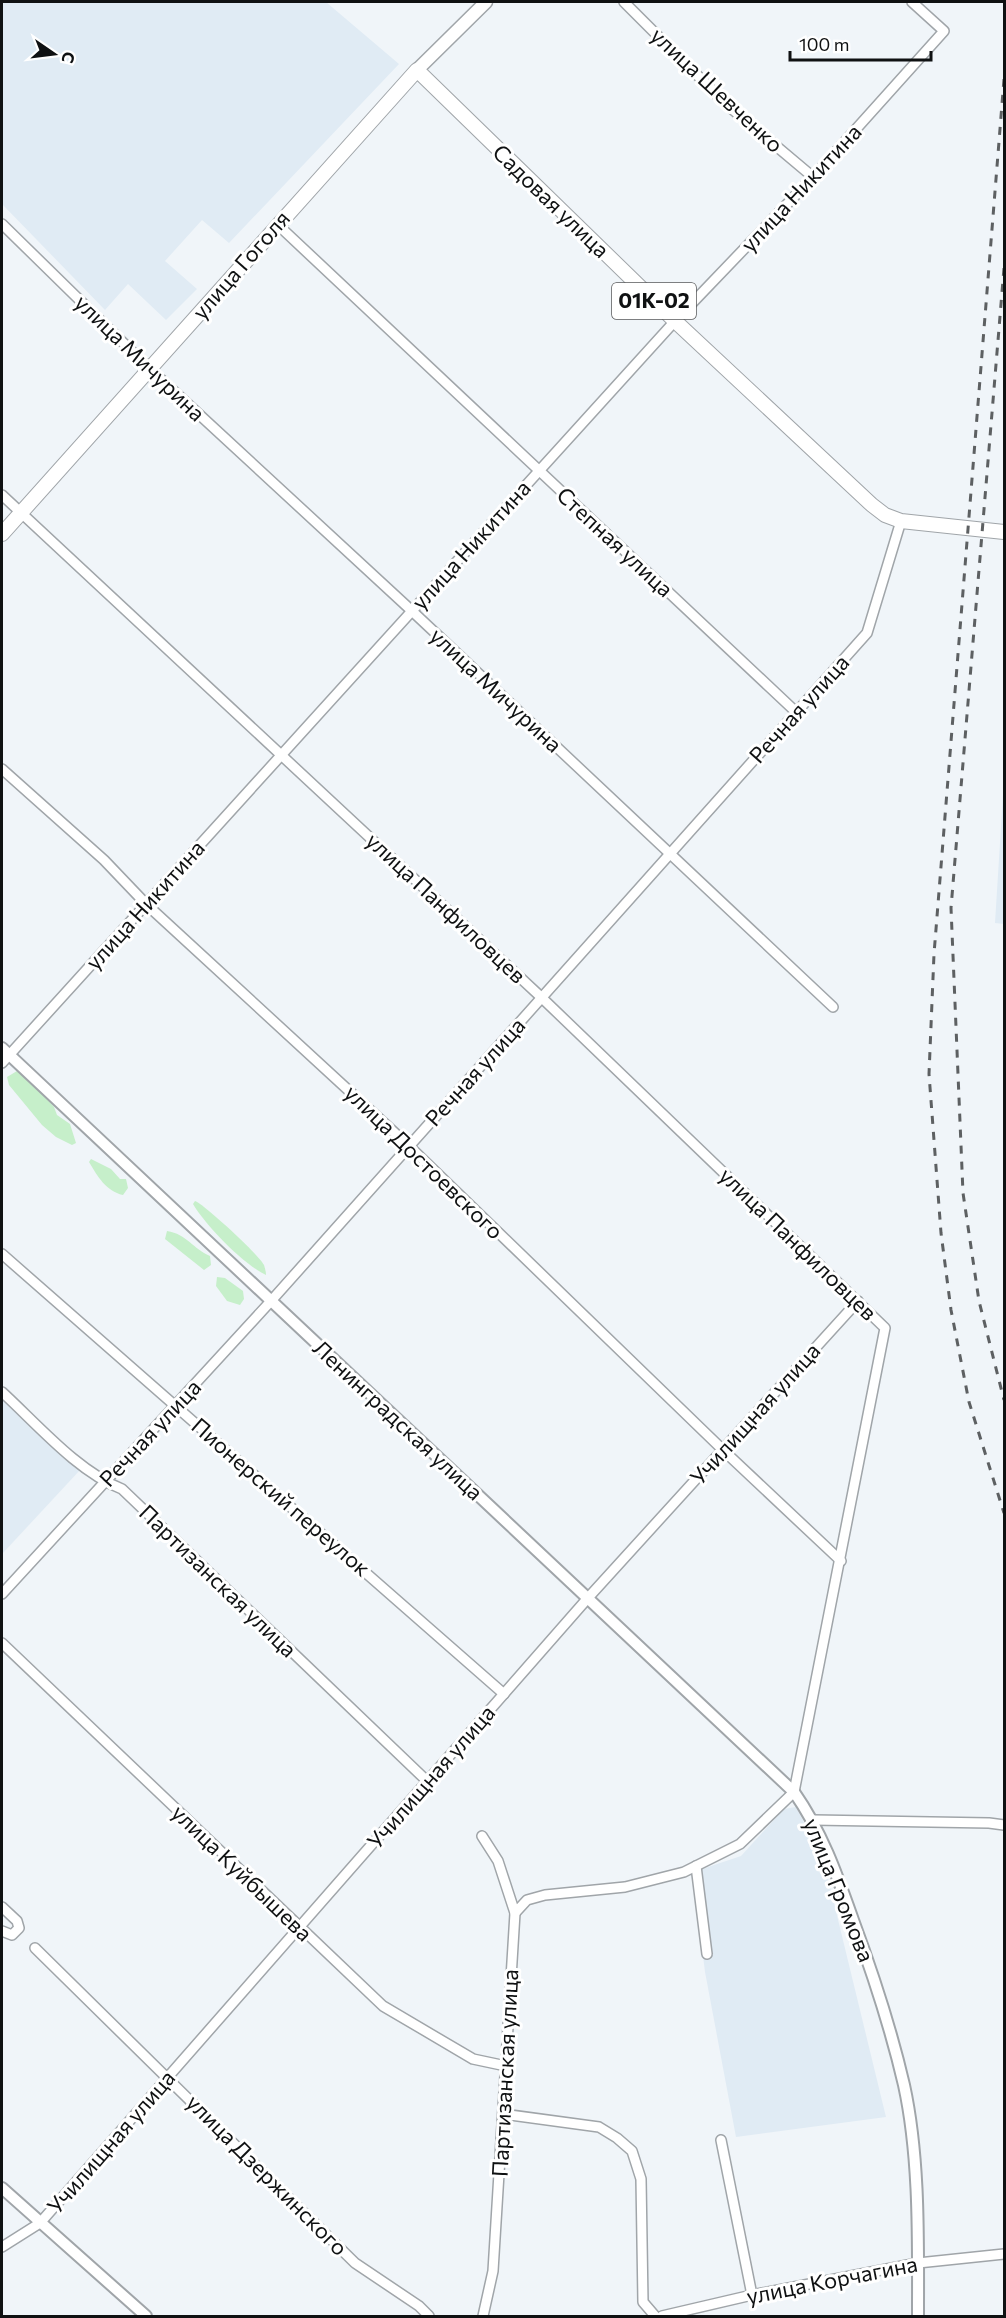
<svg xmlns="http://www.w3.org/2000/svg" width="1006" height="2318" viewBox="0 0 1006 2318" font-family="Commissioner,sans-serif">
  <rect width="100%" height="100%" fill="#f0f5f9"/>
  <g fill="#e0ebf4">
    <polygon points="2,2 326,2 399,64 229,243 202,220 165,261 197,289 166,320 128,284 105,310 2,204"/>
    <polygon points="1004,779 1004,924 995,923"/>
    <polygon points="2,1395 80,1470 2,1554"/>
    <polygon points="796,1807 824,1862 886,2117 736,2137 705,1972 694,1885 704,1885 699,1870 741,1856 784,1809"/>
  </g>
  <g fill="#c6efca">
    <polygon points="17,1071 31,1081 54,1107 57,1115 70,1124 76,1143 72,1145 56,1137 42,1125 9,1085 7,1077"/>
    <path d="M91 1159 111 1169 120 1179H126L128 1188 123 1195C106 1191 98 1177 89 1162Z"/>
    <path d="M195 1201C204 1204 260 1256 264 1265 265 1268 266 1272 266 1275 243 1264 206 1226 193 1204Z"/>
    <path d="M167 1231C187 1234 193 1249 210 1256L211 1265 204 1270 165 1239Z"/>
    <polygon points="217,1277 225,1278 243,1291 244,1299 240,1305 227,1301 216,1286"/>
  </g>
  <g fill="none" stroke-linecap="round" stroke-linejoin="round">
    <defs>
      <g id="minor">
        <polyline points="624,2 726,104 813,177"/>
        <polyline points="2,224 151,370 412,611 833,1007"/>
        <polyline points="277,224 796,712"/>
        <polyline points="2,495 541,997 885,1328 794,1792 740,1844 684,1872 625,1887 545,1895 527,1900 515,1913"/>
        <polyline points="2,769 104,860 146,904 409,1146 723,1450 841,1561"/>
        <polyline points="2,1063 675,321 813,177 944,31 912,2"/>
        <polyline points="2,1254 504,1694"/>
        <path d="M2 1392C37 1424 78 1472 122 1489L427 1781"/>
        <polyline points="2,1594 271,1301 867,633 901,521"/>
        <polyline points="2,1643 383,2006 473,2059 506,2066"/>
        <polyline points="814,1820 989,1823 1004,1825"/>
        <polyline points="482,1836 498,1861 515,1913 493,2271 483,2316"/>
        <polyline points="696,1866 707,1954"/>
        <polyline points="2,1907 17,1921 19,1928 12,1935 2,1931"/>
        <polyline points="35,1948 355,2263 419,2306 429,2316"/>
        <polyline points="503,2114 599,2127 617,2138 632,2151 641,2179 643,2302 655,2316"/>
        <polyline points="721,2140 752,2295"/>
        <polyline points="2,2247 40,2223 587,1599 858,1301"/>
        <polyline points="662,2316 752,2295 918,2263 1004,2254"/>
      </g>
      <g id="tertiary">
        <path d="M2 1048 794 1792C822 1832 837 1875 853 1920 873 1974 891 2029 904 2085 920 2158 918 2242 918 2316"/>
        <polyline points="2,2188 146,2316"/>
      </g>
      <polyline id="secondary" points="417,70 486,2"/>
      <polyline id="primary" points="2,534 417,70 675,321 872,505 885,515 901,521 1004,532"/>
    </defs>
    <use href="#minor" stroke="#a0a5a9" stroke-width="12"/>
    <use href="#tertiary" stroke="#a0a5a9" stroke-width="14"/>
    <use href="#secondary" stroke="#a0a5a9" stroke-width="15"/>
    <use href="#primary" stroke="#a0a5a9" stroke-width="16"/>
    <use href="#minor" stroke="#fff" stroke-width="9"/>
    <use href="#tertiary" stroke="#fff" stroke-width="10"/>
    <use href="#secondary" stroke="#fff" stroke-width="12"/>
    <use href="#primary" stroke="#fff" stroke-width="14"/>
    <g stroke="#5d6062" stroke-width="3" stroke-dasharray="8 8" stroke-linecap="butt">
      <polyline points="1004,79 934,954 929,1074 941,1233 951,1310 969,1402 1004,1513"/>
      <polyline points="1004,268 951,908 963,1193 979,1301 1004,1400"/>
    </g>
  </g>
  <g text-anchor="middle" stroke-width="6" stroke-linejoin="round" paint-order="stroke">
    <rect fill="#fff" stroke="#575859" stroke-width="1.5" x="612" y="283" width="84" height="36" rx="4.5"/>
    <g font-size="21" font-weight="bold" fill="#0f1112">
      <text x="654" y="308">01К-02</text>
    </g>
    <g font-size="22" fill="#0f1112" stroke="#fff">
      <text transform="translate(717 90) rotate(43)" y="8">улица Шевченко</text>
      <text transform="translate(801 188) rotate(-47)" y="8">улица Никитина</text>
      <text transform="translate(551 201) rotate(44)" y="8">Садовая улица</text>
      <text transform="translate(241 265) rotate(-49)" y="8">улица Гоголя</text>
      <text transform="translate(140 358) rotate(44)" y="8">улица Мичурина</text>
      <text transform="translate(615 542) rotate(43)" y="8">Степная улица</text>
      <text transform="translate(471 545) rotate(-48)" y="8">улица Никитина</text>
      <text transform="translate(496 690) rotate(43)" y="8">улица Мичурина</text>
      <text transform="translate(799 709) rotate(-48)" y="8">Речная улица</text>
      <text transform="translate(145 905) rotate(-48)" y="8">улица Никитина</text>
      <text transform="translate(446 908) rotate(43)" y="8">улица Панфиловцев</text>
      <text transform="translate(475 1072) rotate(-48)" y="8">Речная улица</text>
      <text transform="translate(424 1162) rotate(44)" y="8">улица Достоевского</text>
      <text transform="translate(798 1244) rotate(44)" y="8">улица Панфиловцев</text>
      <text transform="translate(755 1414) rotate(-48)" y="8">Училищная улица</text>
      <text transform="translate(398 1420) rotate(43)" y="8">Ленинградская улица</text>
      <text transform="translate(150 1433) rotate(-47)" y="8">Речная улица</text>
      <text transform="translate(281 1497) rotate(41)" y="8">Пионерский переулок</text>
      <text transform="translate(218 1581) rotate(44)" y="8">Партизанская улица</text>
      <text transform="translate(431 1777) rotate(-49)" y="8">Училищная улица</text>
      <text transform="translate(242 1873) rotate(44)" y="8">улица Куйбышева</text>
      <text transform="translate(839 1890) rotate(68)" y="8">улица Громова</text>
      <text transform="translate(505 2073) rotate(-87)" y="8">Партизанская улица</text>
      <text transform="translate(111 2142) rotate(-49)" y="8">Училищная улица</text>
      <text transform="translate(267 2175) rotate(45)" y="8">улица Дзержинского</text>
      <text transform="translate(832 2280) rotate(-11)" y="8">улица Корчагина</text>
    </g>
  </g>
  <rect width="1006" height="2318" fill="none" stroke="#0f1112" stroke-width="6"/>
  <g transform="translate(54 54) rotate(104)" stroke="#ffffff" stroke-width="4.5" paint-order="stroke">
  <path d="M0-4.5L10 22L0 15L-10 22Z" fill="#0f1112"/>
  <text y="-9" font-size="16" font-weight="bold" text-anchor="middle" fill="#0f1112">С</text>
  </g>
  <path d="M790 51v9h141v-9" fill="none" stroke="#0f1112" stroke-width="3"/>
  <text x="799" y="51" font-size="18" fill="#0f1112" stroke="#ffffff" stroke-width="4.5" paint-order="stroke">100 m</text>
</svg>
